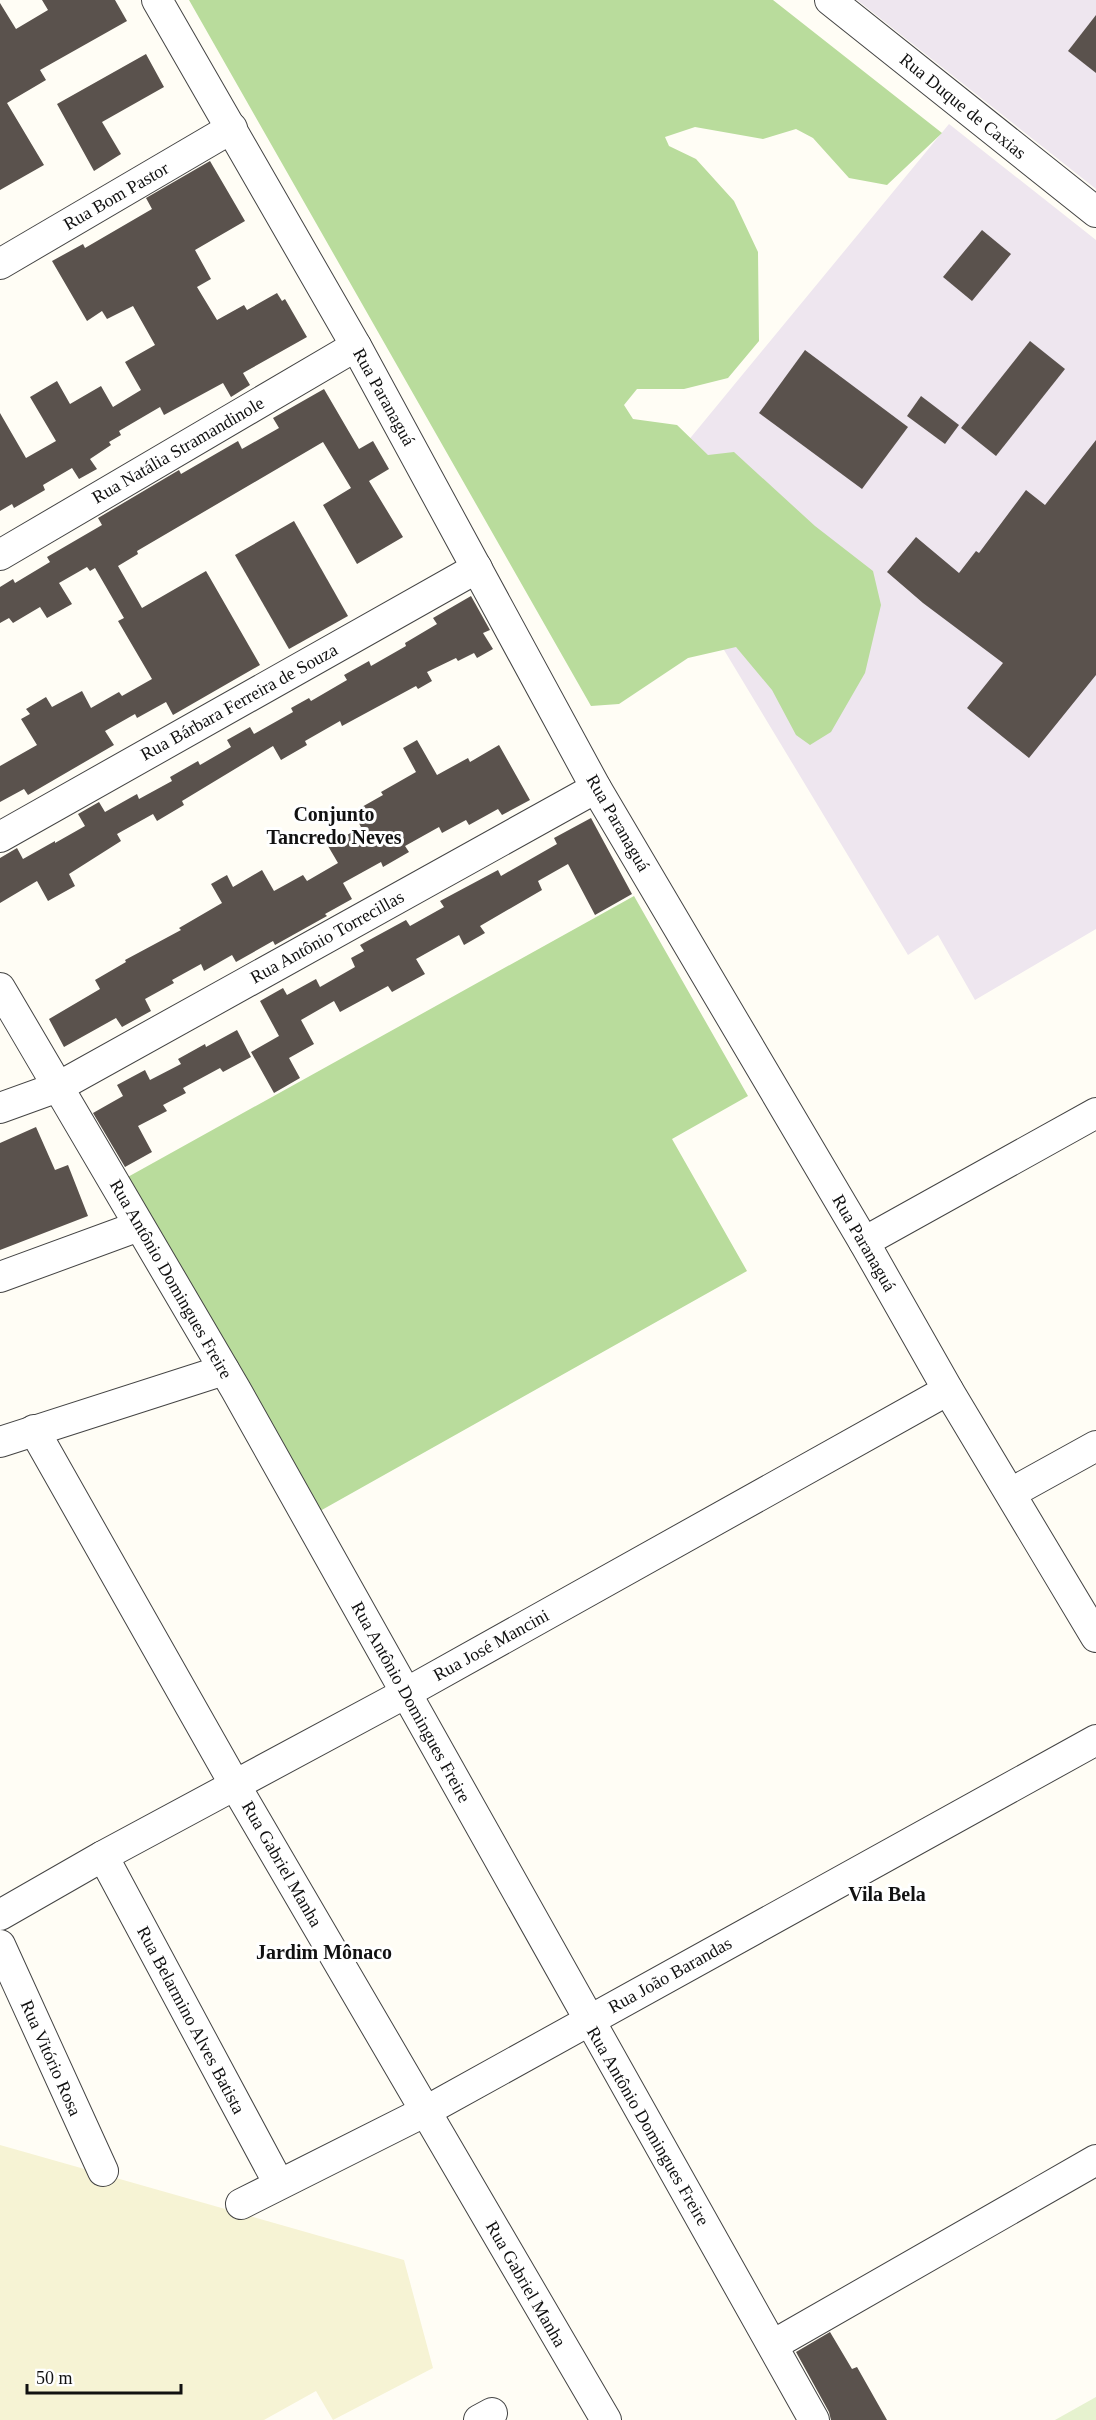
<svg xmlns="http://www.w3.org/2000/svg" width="1096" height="2420" viewBox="0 0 1096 2420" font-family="'Times New Roman',serif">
  <rect width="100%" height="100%" fill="#fffdf5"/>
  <g fill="#eee6ef">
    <polygon points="857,0 1096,0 1096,189"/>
    <polygon points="949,124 1096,240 1096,929 975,1000 938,935 908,955 636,504"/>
  </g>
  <polygon fill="#f6f3d4" points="0,2145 404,2260 433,2368 333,2420 316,2391 264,2420 0,2420"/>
  <g fill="#b9dc9c">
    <polygon points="189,0 773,0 942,133 887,185 849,178 813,138 796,129 763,139 695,127 665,137 669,146 696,159 734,201 758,252 759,341 728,378 684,389 637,389 624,405 633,419 677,425 708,455 734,452 815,526 873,571 881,605 865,673 831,732 810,745 796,735 772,690 736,647 688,658 619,704 591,706"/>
    <polygon points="634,896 748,1096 672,1139 747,1271 320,1511 126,1178"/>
  </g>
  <polygon fill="#e6f2cf" points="1096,2397 1096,2420 1055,2420"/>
  <g fill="#5a524d">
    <polygon points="42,0 115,0 127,21 40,70 46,80 7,103 44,165 0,190 0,3 16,29 48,10"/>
    <polygon points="1096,15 1096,73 1068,51"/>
    <polygon points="146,54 164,87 102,122 121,154 94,171 57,104"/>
    <polygon points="210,161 245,221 195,250 211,279 197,287 217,320 244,305 247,310 277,293 282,301 285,299 307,337 243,373 250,385 231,397 223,383 164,415 160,407 119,431 121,435 109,442 111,445 90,459 97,469 79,479 72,468 43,485 45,490 14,508 12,504 0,511 0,413 26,458 56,441 30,397 57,381 70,404 101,386 113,407 141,390 125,362 155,345 133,306 107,319 102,311 87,321 52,261 83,244 85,248 152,209 146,198"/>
    <polygon points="982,230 1011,254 972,301 943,277"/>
    <polygon points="1030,341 1065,369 996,456 961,428"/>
    <polygon points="805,350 908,427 862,489 759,413"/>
    <polygon points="324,389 359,449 373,441 389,469 369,481 403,537 357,564 323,505 351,488 323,442 137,551 138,554 118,566 142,608 206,571 260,665 173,715 166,702 137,718 135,714 105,731 114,745 28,795 24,789 0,802 0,766 37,745 21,719 30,714 26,709 46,697 52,707 82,691 91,708 119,692 122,696 152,679 118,621 124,618 95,568 90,571 87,567 59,583 72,604 47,618 40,607 13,623 9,618 0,623 0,587 13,579 15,583 50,562 47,557 102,525 98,518 179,470 181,474 238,441 242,449 279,428 273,418"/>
    <polygon points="921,396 959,425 945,444 907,416"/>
    <polygon points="1096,440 1096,675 1029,758 967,708 1003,663 923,603 887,572 916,537 959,573 976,551 979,553 1026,490 1045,505"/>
    <polygon points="294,521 348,616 289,649 235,555"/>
    <polygon points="471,596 490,630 483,633 493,649 477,658 474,653 458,661 456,658 427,672 432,681 418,689 416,686 342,726 340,721 305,741 307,745 281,760 273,746 182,801 184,805 157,821 153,814 117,834 121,841 69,874 75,886 48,901 37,881 0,903 0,858 17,848 23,859 55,841 55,843 85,826 78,814 99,802 105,812 137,794 139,799 172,781 170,777 198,761 200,765 231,747 227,740 250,727 254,734 293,712 291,708 309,698 311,701 347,680 344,675 369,661 371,666 406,646 405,643 437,624 433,618"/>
    <polygon points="417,740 437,775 468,758 470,762 499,745 530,800 502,815 498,809 469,825 466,820 442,833 439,827 405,846 409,852 383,867 381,862 343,883 352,899 325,914 327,916 275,945 273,941 236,962 232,955 204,971 201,964 172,980 174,983 145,999 151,1011 122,1027 116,1018 64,1047 49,1019 100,989 95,980 126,962 125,960 181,930 179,928 222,903 211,884 227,875 233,887 262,870 274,891 303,875 307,881 338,863 328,846 361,827 353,812 383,795 381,792 416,772 403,748"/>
    <polygon points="591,818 632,894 595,915 568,864 538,881 542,890 480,926 485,933 464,945 459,935 416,959 425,974 392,992 388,986 340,1012 334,1001 301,1020 314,1044 289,1058 300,1078 274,1093 251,1052 279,1036 260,1001 283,988 287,995 316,979 320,987 355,967 351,958 364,951 360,945 406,920 410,926 444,907 440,901 498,870 501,876 557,844 554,838"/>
    <polygon points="237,1030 251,1057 223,1072 220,1068 183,1088 186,1093 163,1105 167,1111 138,1126 152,1152 125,1167 93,1113 123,1096 117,1085 145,1070 150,1080 181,1064 178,1059 205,1044 206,1047"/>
    <polygon points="36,1127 55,1170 68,1165 88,1216 0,1250 0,1143"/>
    <polygon points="830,2332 852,2369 857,2367 887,2420 831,2420 829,2412 796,2352"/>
  </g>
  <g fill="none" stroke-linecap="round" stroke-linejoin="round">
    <defs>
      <g id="minor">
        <polyline points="157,0 356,346 596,788 864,1242 948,1390 1096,1637"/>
        <polyline points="830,0 1096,212"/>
        <polyline points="0,264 232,128"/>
        <polyline points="0,555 356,346"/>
        <polyline points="0,837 477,568"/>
        <polyline points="0,988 236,1390 814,2420"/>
        <polyline points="0,1108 58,1087 596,788"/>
        <polyline points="864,1242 1096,1113"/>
        <polyline points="0,1277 139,1226"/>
        <polyline points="34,1430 235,1785 606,2420"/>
        <polyline points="0,1442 224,1370"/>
        <polyline points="1011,1493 1096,1446"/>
        <polyline points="103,1856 279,2184"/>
        <polyline points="0,1915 103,1856 406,1693 948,1390"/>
        <polyline points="0,1945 103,2171"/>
        <polyline points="241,2204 426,2111 1096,1740"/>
        <polyline points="773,2345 1096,2160"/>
        <polyline points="479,2420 492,2413"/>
      </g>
    </defs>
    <use href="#minor" stroke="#444" stroke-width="32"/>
    <use href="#minor" stroke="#fff" stroke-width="30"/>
  </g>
  <g text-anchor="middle" stroke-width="6" stroke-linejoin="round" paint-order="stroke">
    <g font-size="18" fill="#111" stroke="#fff">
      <text transform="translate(963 106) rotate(39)" y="6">Rua Duque de Caxias</text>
      <text transform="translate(116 196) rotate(-30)" y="6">Rua Bom Pastor</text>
      <text transform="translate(384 397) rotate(61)" y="6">Rua Paranaguá</text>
      <text transform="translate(178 450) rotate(-30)" y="6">Rua Natália Stramandinole</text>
      <text transform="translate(239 702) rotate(-29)" y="6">Rua Bárbara Ferreira de Souza</text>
      <text transform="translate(618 823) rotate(60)" y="6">Rua Paranaguá</text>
      <text transform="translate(327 937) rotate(-29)" y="6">Rua Antônio Torrecillas</text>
      <text transform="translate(864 1243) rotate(60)" y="6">Rua Paranaguá</text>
      <text transform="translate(171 1279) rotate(60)" y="6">Rua Antônio Domingues Freire</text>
      <text transform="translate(491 1645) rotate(-29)" y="6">Rua José Mancini</text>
      <text transform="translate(411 1702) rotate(61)" y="6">Rua Antônio Domingues Freire</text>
      <text transform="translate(282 1864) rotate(60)" y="6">Rua Gabriel Manha</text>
      <text transform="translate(670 1975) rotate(-29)" y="6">Rua João Barandas</text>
      <text transform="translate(191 2020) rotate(62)" y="6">Rua Belarmino Alves Batista</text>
      <text transform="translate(51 2058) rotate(66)" y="6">Rua Vitório Rosa</text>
      <text transform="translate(648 2126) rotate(60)" y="6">Rua Antônio Domingues Freire</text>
      <text transform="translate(526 2284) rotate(60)" y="6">Rua Gabriel Manha</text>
    </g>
    <g font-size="20" font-weight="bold" fill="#111" stroke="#fff">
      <text x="334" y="821">Conjunto<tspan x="334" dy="23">Tancredo Neves</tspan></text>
      <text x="887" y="1901">Vila Bela</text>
      <text x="324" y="1959">Jardim Mônaco</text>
    </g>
  </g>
  <path d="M27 2384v9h154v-9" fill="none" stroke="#111111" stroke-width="3"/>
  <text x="36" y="2384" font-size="18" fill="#111111" stroke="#ffffff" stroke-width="4.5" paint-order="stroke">50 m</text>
</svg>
